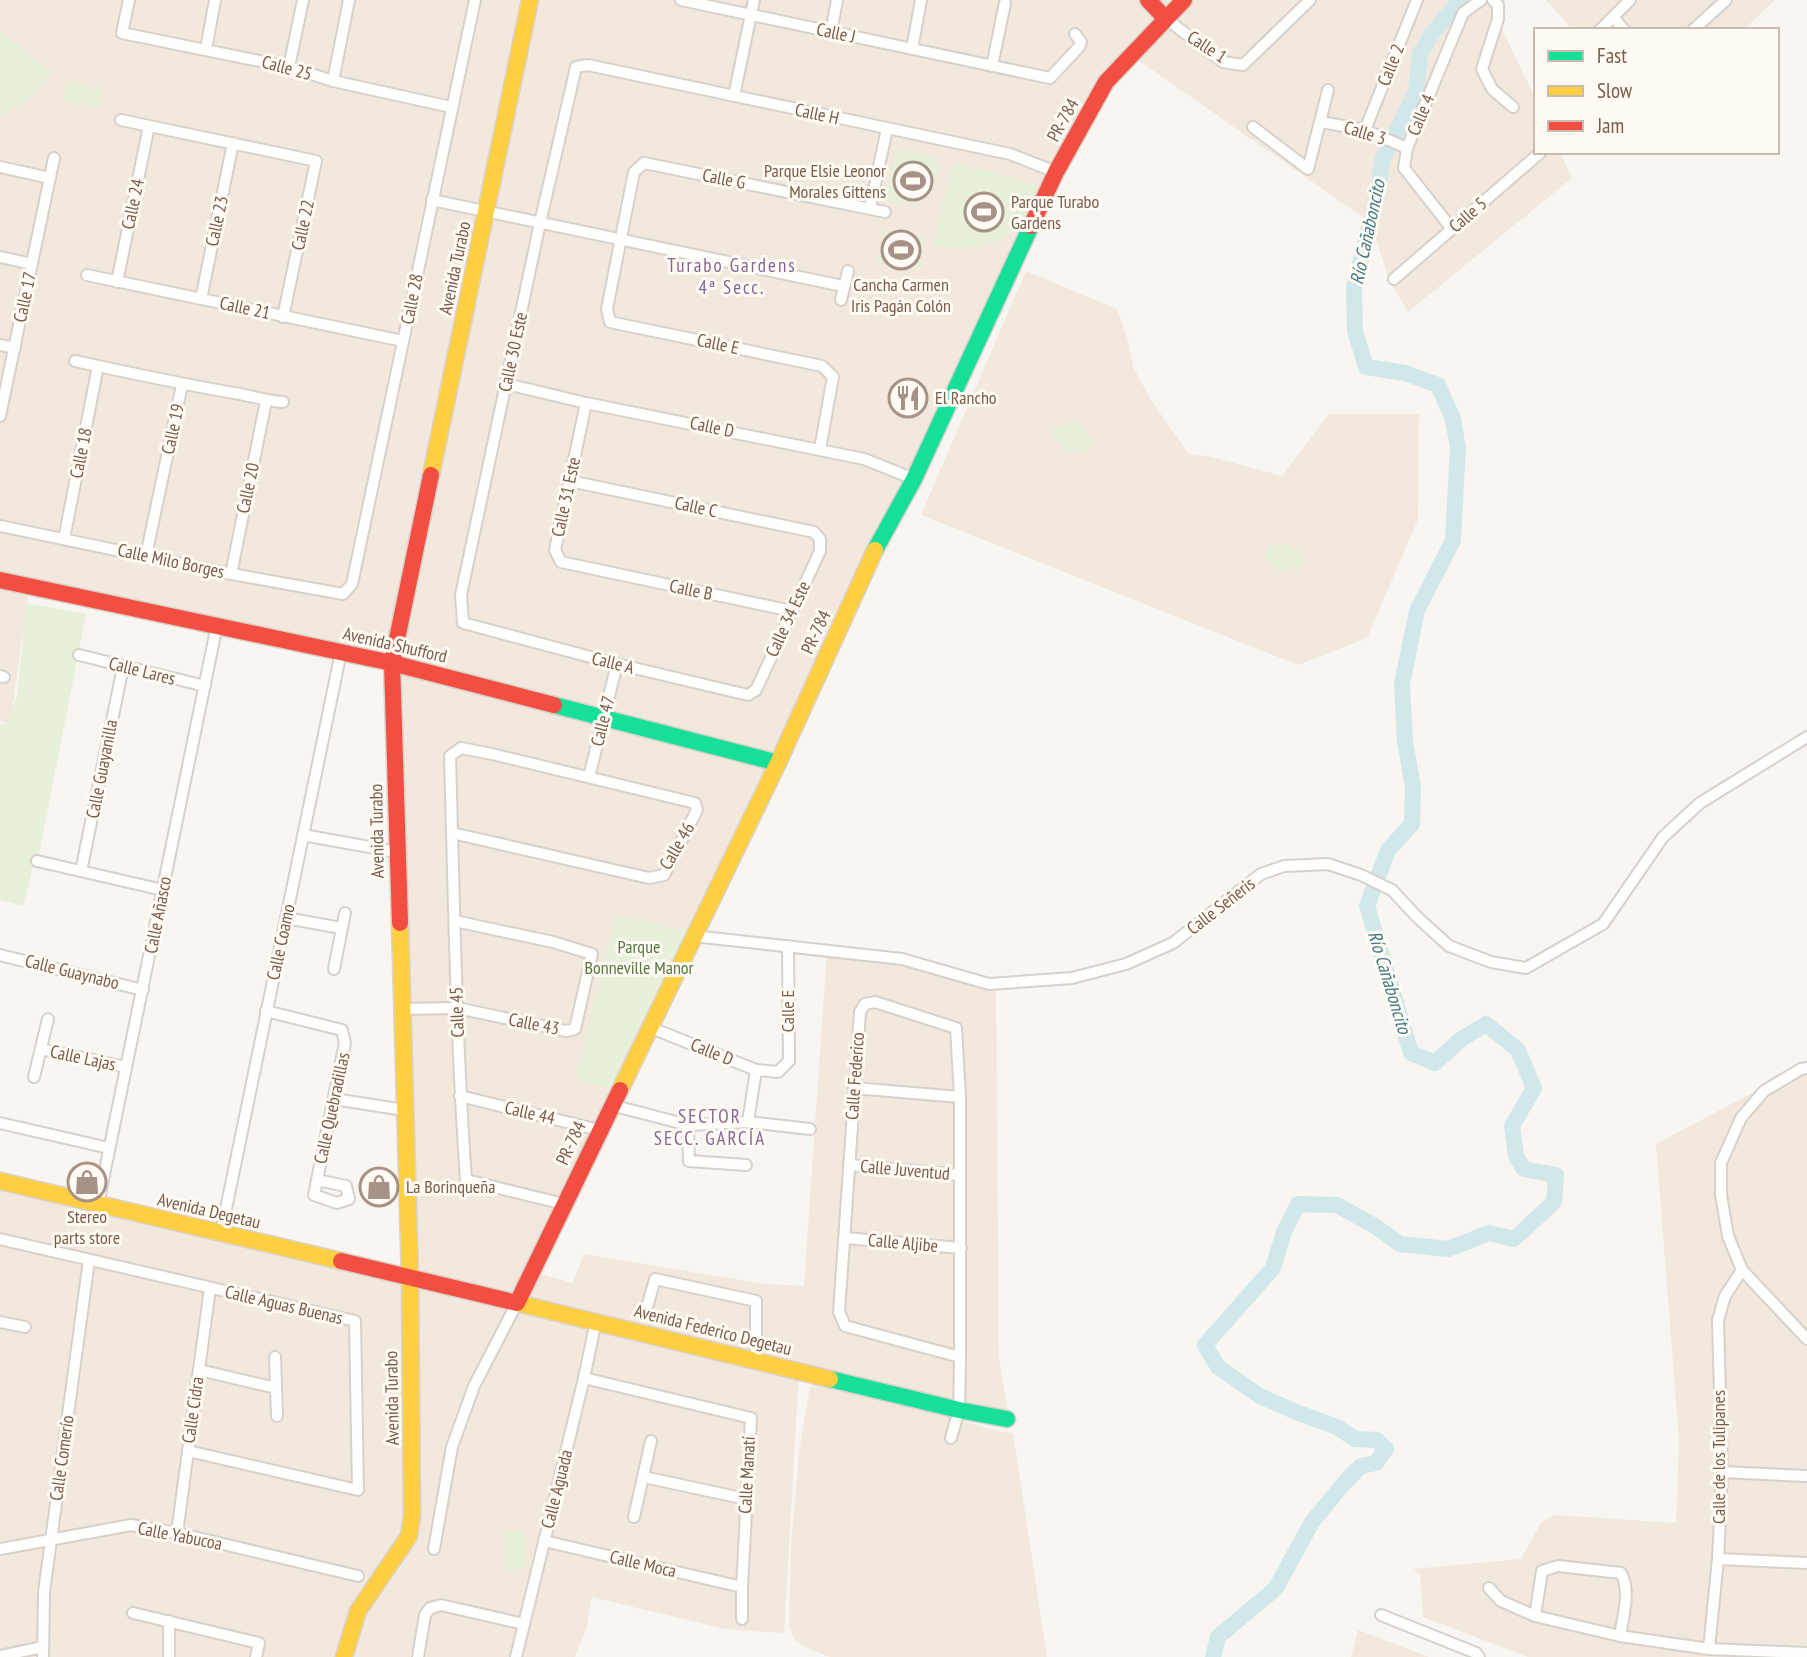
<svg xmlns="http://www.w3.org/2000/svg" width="1807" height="1657" viewBox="0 0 1807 1657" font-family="'PT Sans Narrow',sans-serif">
  <rect width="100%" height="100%" fill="#f9f5f0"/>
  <g fill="#f2e8de">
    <polygon points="0,0 1488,0 1536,100 1536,152 1560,152 1572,178 1408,312 1390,282 1371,223 1131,55 1089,109 532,1272 573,1283 584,1254 766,1284 804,1286 827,950 907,961 996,986 999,1360 1010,1422 799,1372 784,1633 725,1629 592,1597 586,1629 575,1657 0,1657 0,1182 410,1279 393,665 29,588 10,725 0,721"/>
    <polygon points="1546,0 1775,0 1743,30 1573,30"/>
    <polygon points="1026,271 1117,309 1128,341 1133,367 1151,400 1189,455 1208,456 1282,476 1329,414 1419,414 1418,519 1367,638 1298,665 921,515"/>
    <polygon points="1807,1064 1807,1657 1528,1657 1423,1617 1420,1574 1413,1569 1521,1559 1541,1523 1554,1515 1676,1523 1679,1441 1656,1144"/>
    <polygon points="826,1382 858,1396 885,1399 1001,1432 1013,1433 1047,1657 830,1657 803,1646 794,1639 789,1625 791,1546 799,1452 810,1386"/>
    <polygon points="1358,1630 1411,1650 1429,1657 1351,1657"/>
  </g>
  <g fill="#e7f0db">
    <polygon points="0,31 52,74 30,98 0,115"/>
    <polygon points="68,81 102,88 98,108 64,102"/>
    <path d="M900 149 938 158 936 165 941 167C929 205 924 206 885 201L895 153Z"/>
    <path d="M959 163 1037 185C1034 195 1031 207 1025 217 1007 246 964 252 933 246L952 167Z"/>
    <polygon points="884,230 925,238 919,270 878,262"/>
    <polygon points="1079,422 1092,440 1093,445 1085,453 1072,450 1065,452 1058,439 1053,437 1055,428"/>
    <polygon points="1283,544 1304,554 1305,561 1299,569 1281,572 1265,558 1265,554 1273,546"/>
    <polygon points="26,603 86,614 39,855 36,856 23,906 0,900 0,723 7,724 17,697"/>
    <polygon points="615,915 688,931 609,1088 576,1080"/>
    <polygon points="504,1531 525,1531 525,1568 504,1569"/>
  </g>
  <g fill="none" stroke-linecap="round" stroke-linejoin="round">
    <polyline stroke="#d0e8ea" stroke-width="16" points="1213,1657 1218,1637 1276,1588 1312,1522 1345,1482 1361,1466 1376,1463 1386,1449 1377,1440 1355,1439 1337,1427 1296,1412 1260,1396 1218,1367 1205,1345 1273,1268 1284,1232 1298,1204 1337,1205 1375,1226 1400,1244 1448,1249 1489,1233 1514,1239 1554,1202 1556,1175 1524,1169 1516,1156 1512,1126 1534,1088 1518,1050 1486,1024 1460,1040 1435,1063 1411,1053 1367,906 1388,850 1412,824 1413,787 1405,741 1402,684 1417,611 1453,540 1458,448 1453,419 1438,385 1405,373 1366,367 1355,331 1354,286 1377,198 1382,161 1416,92 1420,54 1431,35 1460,0"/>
    <defs>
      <g id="street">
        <polyline points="129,0 122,33 289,67 333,81 451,107"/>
        <polyline points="681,0 1050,78 1079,47 1081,42 1075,34"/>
        <polyline points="1493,0 1498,5 1498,19 1482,69 1492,89 1513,107"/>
        <polyline points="1613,17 1624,30"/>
        <polyline points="1165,18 1223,62 1243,65 1310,0"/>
        <polyline points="1600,30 1630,0"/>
        <polyline points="1693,30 1726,0"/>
        <polyline points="831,32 837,0"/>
        <polyline points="206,49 215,0"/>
        <polyline points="912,49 921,0"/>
        <polyline points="992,66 1005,3"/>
        <polyline points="289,67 303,0"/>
        <polyline points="333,81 349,0"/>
        <polyline points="734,96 754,0"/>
        <polyline points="121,120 316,161 283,317"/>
        <polyline points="1321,122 1365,130 1407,148"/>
        <polyline points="1253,127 1308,169 1328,90"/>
        <polyline points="1365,130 1417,0"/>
        <polyline points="0,167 50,178"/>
        <polyline points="432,200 843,286"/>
        <polyline points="870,208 887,129"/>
        <polyline points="1452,229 1404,168 1407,148 1463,13 1481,0"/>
        <polyline points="0,257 32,264"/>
        <polyline points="87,275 403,341"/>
        <polyline points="1394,279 1541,152"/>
        <polyline points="117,282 149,126"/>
        <polyline points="201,299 233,143"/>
        <polyline points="841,300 848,271"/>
        <polyline points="0,345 15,348"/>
        <path d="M75 361C130 373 185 385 240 394 255 397 268 401 283 402"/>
        <polyline points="507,384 586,403 864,459 914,479"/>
        <polyline points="586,403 555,550 561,562 792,611"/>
        <polyline points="0,416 54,158"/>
        <polyline points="820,449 833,377 822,366 610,322 607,309 634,172 644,163 885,212"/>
        <polyline points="570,481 814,532 820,539 820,551 756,690 748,695 617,664 463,623 461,595 540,223 576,67 588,65 1010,154 1056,172"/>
        <polyline points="0,526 226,573 343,594 352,584 475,0"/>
        <polyline points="64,539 98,366"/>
        <polyline points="146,556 182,385"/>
        <polyline points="231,574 266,401"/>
        <polyline points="79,655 205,686"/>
        <polyline points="0,676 4,677"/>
        <polyline points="589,777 617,664"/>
        <path d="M452 833 649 878 664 875 697 810 695 803 492 754 461 748 450 756C454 897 456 1039 466 1180L564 1204"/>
        <polyline points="303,835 397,852"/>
        <polyline points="37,861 163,890"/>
        <polyline points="81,871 123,667"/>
        <polyline points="286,918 341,928"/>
        <polyline points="693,936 902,959 989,984 1072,978 1126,964 1173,943 1261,874 1284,866 1328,864 1361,875 1392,890 1417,917 1449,946 1491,962 1526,968 1603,924 1663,837 1700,803 1807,737"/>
        <polyline points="0,955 143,990"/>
        <polyline points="334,969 345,913"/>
        <polyline points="401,1009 457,1008 566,1031 575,1029 592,954 553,942 455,921"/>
        <polyline points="266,1011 342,1030 345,1043 317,1180"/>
        <polyline points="649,1027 756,1070 778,1072 789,1061 788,946"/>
        <polyline points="41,1049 126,1067"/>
        <polyline points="1807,1068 1801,1069 1764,1091 1741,1118 1721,1163 1721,1195 1728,1236 1742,1270 1807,1339"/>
        <polyline points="34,1077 48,1019"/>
        <polyline points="854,1088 960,1097"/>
        <polyline points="460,1096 599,1130"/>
        <polyline points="334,1099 404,1110"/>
        <polyline points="611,1105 688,1125 748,1122 810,1129"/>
        <polyline points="748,1122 756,1070"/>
        <polyline points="0,1123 109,1148"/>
        <polyline points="688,1125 689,1161 746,1165"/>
        <polyline points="849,1165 960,1175"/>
        <polygon points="317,1180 346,1186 349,1199 337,1203 314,1195"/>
        <polyline points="98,1204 217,625"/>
        <polyline points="221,1233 341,652"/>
        <polyline points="845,1238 961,1248"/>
        <polyline points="0,1239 355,1321 358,1490 188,1451"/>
        <polyline points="645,1314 655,1279 756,1301 756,1359"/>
        <polyline points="0,1322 25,1327"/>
        <polyline points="275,1357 277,1416"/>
        <polyline points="199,1370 276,1388"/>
        <polyline points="584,1378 751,1418 742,1587 742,1619"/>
        <polyline points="951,1438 959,1410 960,1357 960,1097 956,1028 875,1002 865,1004 860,1012 839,1312 845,1326 960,1357"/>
        <polyline points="1722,1472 1807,1476"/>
        <polyline points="644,1477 746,1499"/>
        <polyline points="634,1517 651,1441"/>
        <polyline points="177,1533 210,1288"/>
        <polyline points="544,1541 742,1587"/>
        <polyline points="0,1549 131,1525 177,1533 358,1576"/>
        <polyline points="434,1549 452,1447 474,1386 517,1303"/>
        <polyline points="1718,1559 1807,1563"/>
        <polyline points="1489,1588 1501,1601 1535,1616 1620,1636 1709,1649 1807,1653"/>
        <polyline points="133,1613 259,1643 256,1657"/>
        <polyline points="1381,1615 1476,1653 1479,1657"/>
        <path d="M1535 1616 1542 1571 1558 1566 1621 1573C1631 1592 1623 1615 1620 1636"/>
        <polyline points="1709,1649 1718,1559 1722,1472 1718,1320 1725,1296 1742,1270"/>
        <polyline points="0,1656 43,1647"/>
        <polyline points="43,1657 44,1592 89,1260"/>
        <polyline points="169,1657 169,1621"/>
        <polyline points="418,1657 425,1615 430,1608 441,1605 524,1624"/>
        <polyline points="516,1657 584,1378 596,1321"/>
      </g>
      <g id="fast">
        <polyline points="875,550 914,479 1031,226"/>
        <polyline points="554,705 778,763"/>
        <polyline points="830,1379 959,1410 1007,1419"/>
      </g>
      <g id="slow">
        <polyline points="431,475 530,0"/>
        <polyline points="400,923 410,1278"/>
        <polyline points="620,1090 778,763 875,550"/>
        <polyline points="0,1181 341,1261"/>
        <polyline points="517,1303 830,1379"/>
        <polyline points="344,1657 358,1611 409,1536 412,1515 410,1278"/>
      </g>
      <g id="jam">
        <polyline points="1148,0 1165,18"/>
        <polyline points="1031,226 1056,172 1106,82 1184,0"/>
        <polyline points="0,580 392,663 554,705"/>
        <polyline points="400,923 392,663 431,475"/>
        <polyline points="341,1261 517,1303 620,1090"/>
      </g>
    </defs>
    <use href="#street" stroke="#d7d1cb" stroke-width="14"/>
    <use href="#fast" stroke="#d9d2cb" stroke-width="19"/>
    <use href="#slow" stroke="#d9d2cb" stroke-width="19"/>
    <use href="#jam" stroke="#d9d2cb" stroke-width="19"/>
    <use href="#street" stroke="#fefefd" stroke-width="10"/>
    <use href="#fast" stroke="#16e098" stroke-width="16"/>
    <use href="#slow" stroke="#ffcf43" stroke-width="16"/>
    <use href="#jam" stroke="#f24e42" stroke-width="16"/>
  </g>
  <defs>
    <symbol id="stadium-ring" viewBox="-11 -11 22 22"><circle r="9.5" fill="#fffaf3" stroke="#a69286" stroke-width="1.5"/><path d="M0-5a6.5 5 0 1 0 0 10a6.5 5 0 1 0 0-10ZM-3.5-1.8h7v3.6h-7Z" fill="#a69286"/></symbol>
    <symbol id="restaurant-ring" viewBox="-11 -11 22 22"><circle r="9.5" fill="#fffaf3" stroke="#a69286" stroke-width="1.5"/><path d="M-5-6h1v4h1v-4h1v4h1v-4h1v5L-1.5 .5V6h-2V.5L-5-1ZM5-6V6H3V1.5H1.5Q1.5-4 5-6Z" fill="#a69286"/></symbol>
    <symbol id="shop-ring" viewBox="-11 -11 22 22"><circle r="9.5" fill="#fffaf3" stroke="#a69286" stroke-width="1.5"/><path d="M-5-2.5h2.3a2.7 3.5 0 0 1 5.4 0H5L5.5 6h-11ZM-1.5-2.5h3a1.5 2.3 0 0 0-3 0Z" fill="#a69286"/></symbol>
  </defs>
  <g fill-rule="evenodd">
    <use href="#stadium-ring" x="891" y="159" width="44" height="44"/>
    <use href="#stadium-ring" x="962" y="190" width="44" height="44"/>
    <use href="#stadium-ring" x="879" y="228" width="44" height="44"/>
    <use href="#restaurant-ring" x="886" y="376" width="44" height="44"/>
    <use href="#shop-ring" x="65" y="1160" width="44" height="44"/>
    <use href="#shop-ring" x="357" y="1165" width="44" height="44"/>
  </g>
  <g text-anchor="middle" stroke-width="6" stroke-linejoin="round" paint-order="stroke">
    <g font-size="18" fill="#7a5c4d" stroke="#fffaf3">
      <text transform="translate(836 33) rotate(12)" y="6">Calle J</text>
      <text transform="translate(1207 47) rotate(33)" y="6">Calle 1</text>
      <text transform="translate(1391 65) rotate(-68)" y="6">Calle 2</text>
      <text transform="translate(287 68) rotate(15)" y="6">Calle 25</text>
      <text transform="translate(817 114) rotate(12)" y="6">Calle H</text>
      <text transform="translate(1421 115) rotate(-67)" y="6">Calle 4</text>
      <text transform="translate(1063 120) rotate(-61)" y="6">PR-784</text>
      <text transform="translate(1365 133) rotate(17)" y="6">Calle 3</text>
      <text transform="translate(724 179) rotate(11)" y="6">Calle G</text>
      <text transform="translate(133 204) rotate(-78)" y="6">Calle 24</text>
      <text transform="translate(1468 215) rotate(-41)" y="6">Calle 5</text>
      <text transform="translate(217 221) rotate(-78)" y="6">Calle 23</text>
      <text transform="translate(303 225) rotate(-78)" y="6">Calle 22</text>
      <text transform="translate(455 268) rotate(-78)" y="6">Avenida Turabo</text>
      <text transform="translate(25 297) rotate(-78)" y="6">Calle 17</text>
      <text transform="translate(412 299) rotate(-79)" y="6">Calle 28</text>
      <text transform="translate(245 308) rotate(12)" y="6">Calle 21</text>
      <text transform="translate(718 344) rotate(12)" y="6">Calle E</text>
      <text transform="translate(513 352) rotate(-78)" y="6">Calle 30 Este</text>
      <text transform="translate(712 427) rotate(12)" y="6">Calle D</text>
      <text transform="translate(173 429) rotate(-78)" y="6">Calle 19</text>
      <text transform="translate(81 453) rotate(-79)" y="6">Calle 18</text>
      <text transform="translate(248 488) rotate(-78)" y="6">Calle 20</text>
      <text transform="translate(566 497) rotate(-78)" y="6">Calle 31 Este</text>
      <text transform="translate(696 507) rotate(12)" y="6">Calle C</text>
      <text transform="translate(171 561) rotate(12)" y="6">Calle Milo Borges</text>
      <text transform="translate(691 590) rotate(12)" y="6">Calle B</text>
      <text transform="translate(788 619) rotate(-65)" y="6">Calle 34 Este</text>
      <text transform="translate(816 632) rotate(-65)" y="6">PR-784</text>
      <text transform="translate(395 645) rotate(13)" y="6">Avenida Shufford</text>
      <text transform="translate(613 663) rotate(14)" y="6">Calle A</text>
      <text transform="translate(142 671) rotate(14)" y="6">Calle Lares</text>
      <text transform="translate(603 721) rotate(-76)" y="6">Calle 47</text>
      <text transform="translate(102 769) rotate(-79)" y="6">Calle Guayanilla</text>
      <text transform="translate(377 831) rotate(-91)" y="6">Avenida Turabo</text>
      <text transform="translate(677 846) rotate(-60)" y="6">Calle 46</text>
      <text transform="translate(1221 906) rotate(-38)" y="6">Calle Señeris</text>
      <text transform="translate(158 915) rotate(-79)" y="6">Calle Añasco</text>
      <text transform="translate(281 942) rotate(-78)" y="6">Calle Coamo</text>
      <text transform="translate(72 972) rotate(14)" y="6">Calle Guaynabo</text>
      <text transform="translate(788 1011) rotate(-90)" y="6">Calle E</text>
      <text transform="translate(457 1012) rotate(-92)" y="6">Calle 45</text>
      <text transform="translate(534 1024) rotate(11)" y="6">Calle 43</text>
      <text transform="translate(712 1052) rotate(22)" y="6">Calle D</text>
      <text transform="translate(83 1058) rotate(12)" y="6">Calle Lajas</text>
      <text transform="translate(855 1076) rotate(-86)" y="6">Calle Federico</text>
      <text transform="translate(332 1108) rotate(-78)" y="6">Calle Quebradillas</text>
      <text transform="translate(530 1113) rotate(13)" y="6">Calle 44</text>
      <text transform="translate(571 1143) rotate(-65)" y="6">PR-784</text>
      <text transform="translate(905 1170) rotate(5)" y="6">Calle Juventud</text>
      <text transform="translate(209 1211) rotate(13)" y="6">Avenida Degetau</text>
      <text transform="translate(903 1243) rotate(5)" y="6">Calle Aljibe</text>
      <text transform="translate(284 1305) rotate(13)" y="6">Calle Aguas Buenas</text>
      <text transform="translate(713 1330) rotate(14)" y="6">Avenida Federico Degetau</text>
      <text transform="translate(392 1398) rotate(-91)" y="6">Avenida Turabo</text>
      <text transform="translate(193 1410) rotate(-82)" y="6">Calle Cidra</text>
      <text transform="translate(1719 1457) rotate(-90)" y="6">Calle de los Tulipanes</text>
      <text transform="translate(62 1458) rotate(-82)" y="6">Calle Comerío</text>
      <text transform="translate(747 1475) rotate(-87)" y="6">Calle Manatí</text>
      <text transform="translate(557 1489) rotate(-76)" y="6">Calle Aguada</text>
      <text transform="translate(180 1536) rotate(11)" y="6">Calle Yabucoa</text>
      <text transform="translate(643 1564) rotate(13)" y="6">Calle Moca</text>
    </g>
    <g font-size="18" fill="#7a5c4d" stroke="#fffaf3" text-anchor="start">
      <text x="886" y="177" text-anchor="end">Parque Elsie Leonor<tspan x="886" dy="21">Morales Gittens</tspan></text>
      <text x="1011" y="208">Parque Turabo<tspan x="1011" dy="21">Gardens</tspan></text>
      <text x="901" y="291" text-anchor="middle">Cancha Carmen<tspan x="901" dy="21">Iris Pagán Colón</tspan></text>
      <text x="935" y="404">El Rancho</text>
      <text x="406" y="1193">La Borinqueña</text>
      <text x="87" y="1223" text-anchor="middle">Stereo<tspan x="87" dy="21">parts store</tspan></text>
    </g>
    <g font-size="18" fill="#537a41" stroke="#fffaf3">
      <text x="639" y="953">Parque<tspan x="639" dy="21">Bonneville Manor</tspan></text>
    </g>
    <g font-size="19" font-style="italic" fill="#437c86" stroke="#fffaf3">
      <text transform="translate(1367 232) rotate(-78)" y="7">Río Cañaboncito</text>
      <text transform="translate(1390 982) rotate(73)" y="7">Río Cañaboncito</text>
    </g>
    <g font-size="19" letter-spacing="2" fill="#846695" stroke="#fffaf3">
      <text x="732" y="272">Turabo Gardens<tspan x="732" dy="22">4ª Secc.</tspan></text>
      <text x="710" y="1123">SECTOR<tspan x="710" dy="22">SECC. GARCÍA</tspan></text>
    </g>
  </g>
  <rect x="1534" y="28" width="245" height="126" fill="#fffaf3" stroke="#cabbb1" stroke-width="2"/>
  <rect x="1548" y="51" width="35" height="10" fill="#16e098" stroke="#cabbb1" stroke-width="2"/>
  <text x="1597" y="63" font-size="21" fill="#7a5c4d">Fast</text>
  <rect x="1548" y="86" width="35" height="10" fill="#ffcf43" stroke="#cabbb1" stroke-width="2"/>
  <text x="1597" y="98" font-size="21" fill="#7a5c4d">Slow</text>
  <rect x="1548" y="121" width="35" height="10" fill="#f24e42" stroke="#cabbb1" stroke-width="2"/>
  <text x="1597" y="133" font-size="21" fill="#7a5c4d">Jam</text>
</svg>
